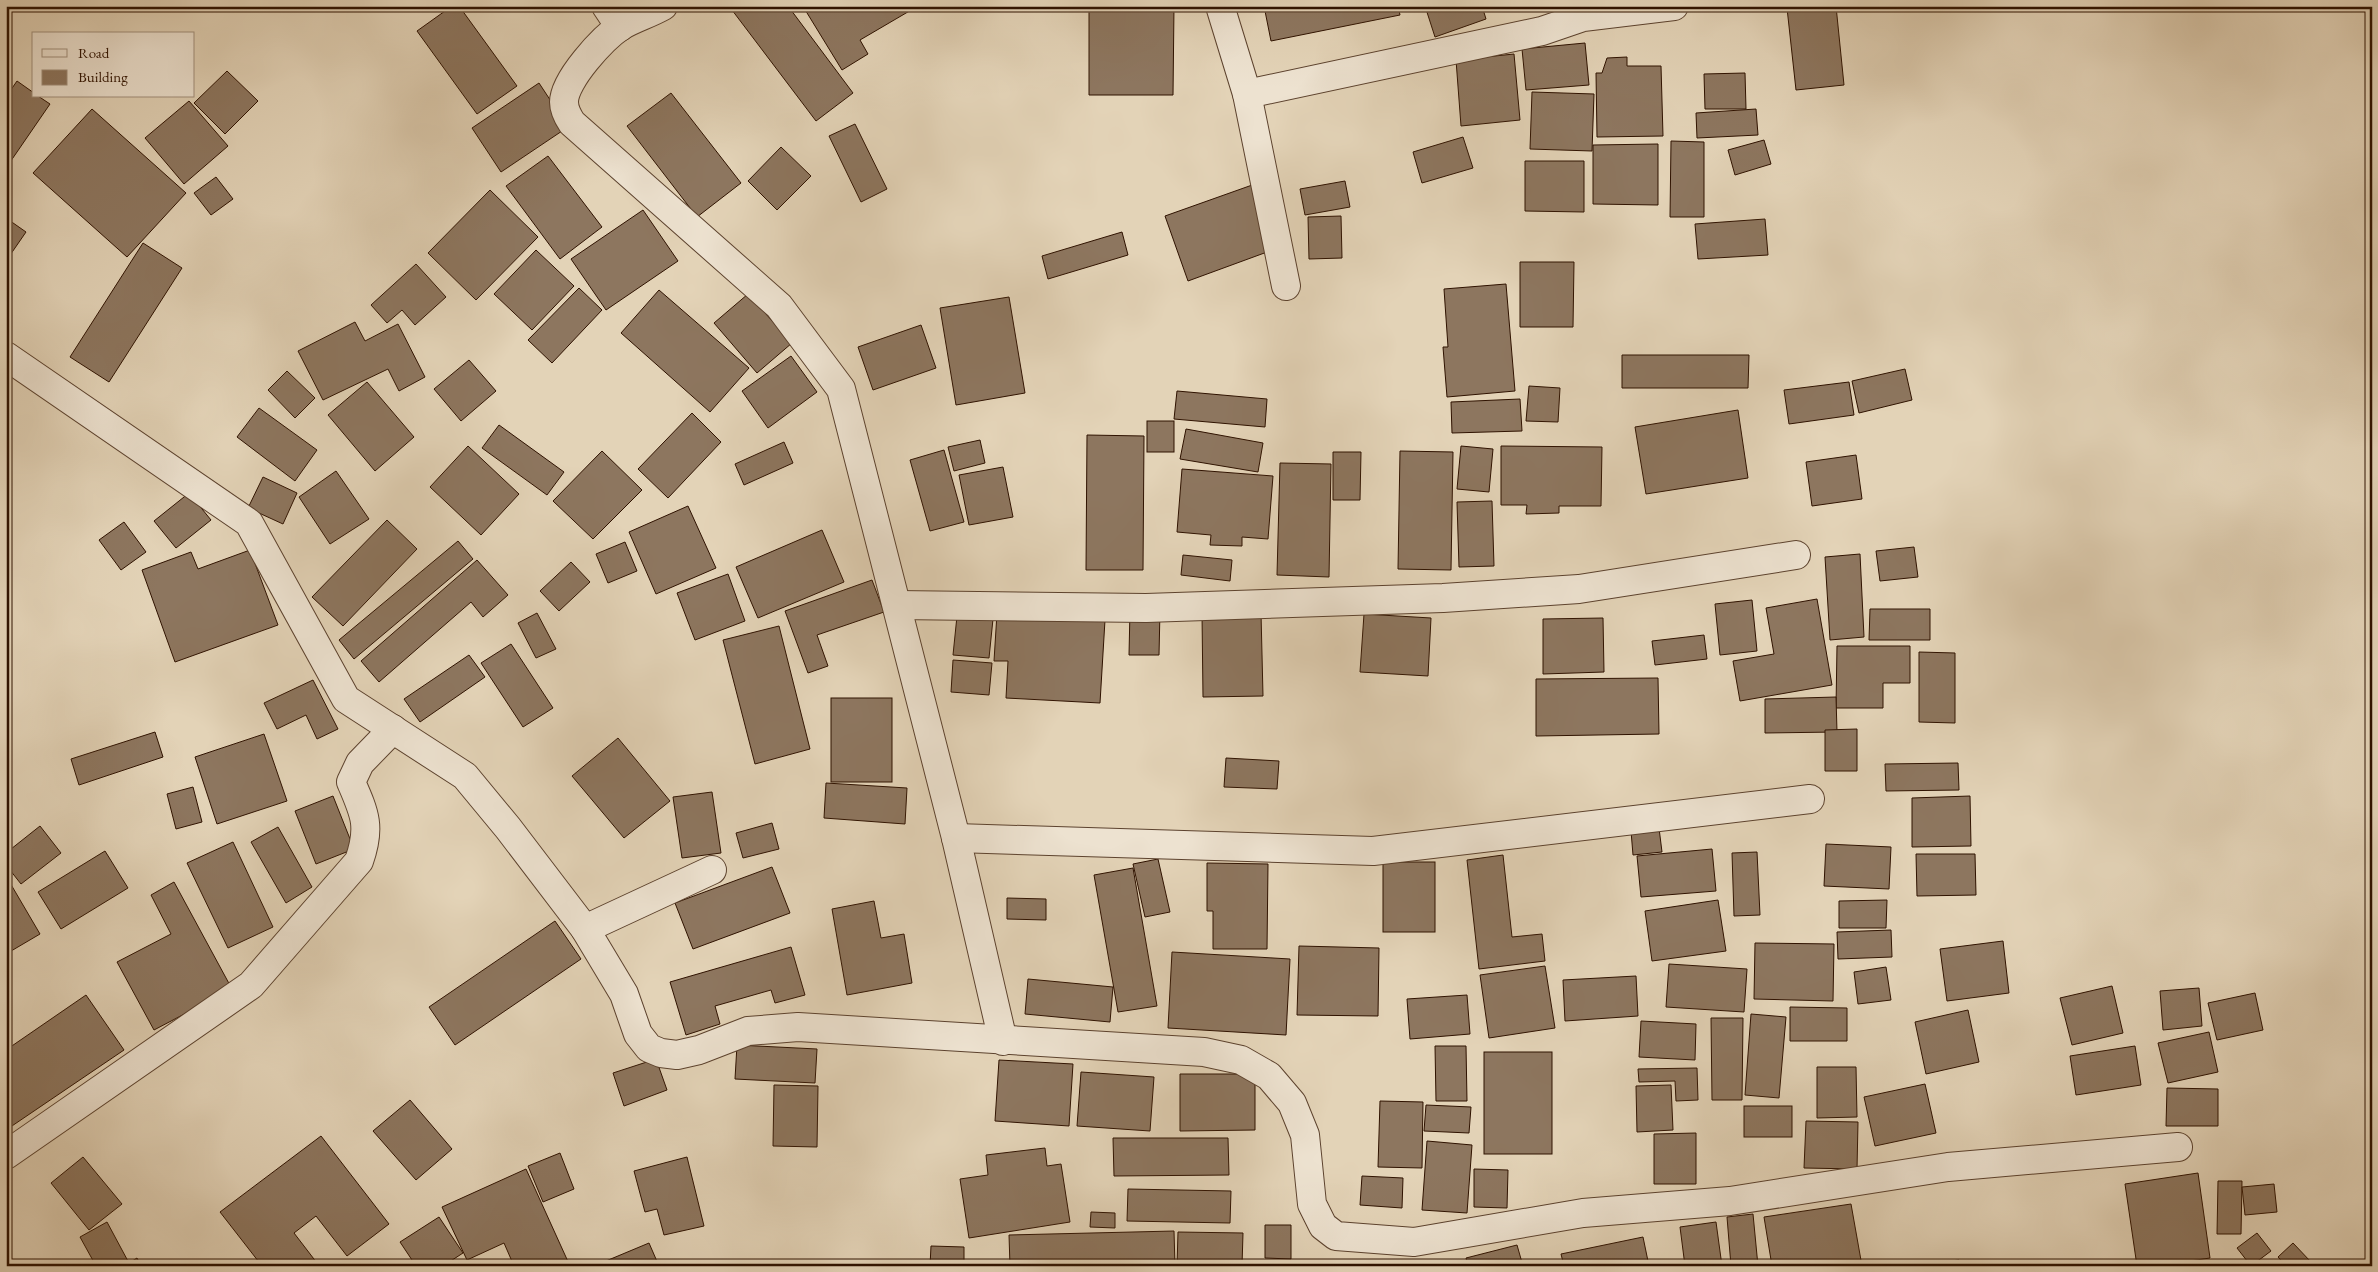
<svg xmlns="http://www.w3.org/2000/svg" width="2378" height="1272" viewBox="0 0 2378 1272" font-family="'EB Garamond',serif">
  <rect width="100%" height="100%" fill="#e3d3b7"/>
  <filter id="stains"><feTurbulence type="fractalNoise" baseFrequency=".004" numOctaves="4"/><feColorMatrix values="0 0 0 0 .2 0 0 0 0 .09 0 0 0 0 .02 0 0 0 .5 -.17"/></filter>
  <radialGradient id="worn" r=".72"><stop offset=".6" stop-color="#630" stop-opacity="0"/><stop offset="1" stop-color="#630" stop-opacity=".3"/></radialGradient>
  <g fill="#8d765f" stroke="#2f1200">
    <polygon points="452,6 459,6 517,86 477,114 417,31"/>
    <polygon points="738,6 788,6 853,93 816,121 732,10"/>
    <polygon points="807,6 918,6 860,40 868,54 842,70 804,8"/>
    <polygon points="1089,6 1174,6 1173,95 1089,95"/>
    <polygon points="1264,6 1398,6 1400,15 1271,41"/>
    <polygon points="1425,6 1482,6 1486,19 1435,37"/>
    <polygon points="1806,6 1836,6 1844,85 1796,90 1787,8"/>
    <polygon points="1585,43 1589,85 1526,90 1522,49"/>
    <polygon points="1514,54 1520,120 1461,126 1456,60"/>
    <polygon points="1627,57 1627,66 1661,66 1663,136 1597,137 1596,73 1602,73 1607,58"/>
    <polygon points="227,71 258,101 225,134 194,103"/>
    <polygon points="1745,73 1746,109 1705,109 1704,74"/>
    <polygon points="17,81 34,93 34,96 38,96 50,104 6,168 6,97"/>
    <polygon points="539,83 568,127 501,172 472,128"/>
    <polygon points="1532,92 1594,94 1592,151 1530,149"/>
    <polygon points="671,93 741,183 697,217 627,126"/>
    <polygon points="189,101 228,146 184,184 145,138"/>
    <polygon points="92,109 186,193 127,257 33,173"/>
    <polygon points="1756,109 1758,135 1697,138 1696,113"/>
    <polygon points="855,124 887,189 861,202 829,136"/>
    <polygon points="1463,137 1473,168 1422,183 1413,152"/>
    <polygon points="1764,140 1771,164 1735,175 1728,150"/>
    <polygon points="1671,141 1704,142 1704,217 1670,217"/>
    <polygon points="1658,144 1658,205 1593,204 1593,145"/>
    <polygon points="781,147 811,176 777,210 748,181"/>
    <polygon points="548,156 602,227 560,259 506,186"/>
    <polygon points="1525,161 1584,161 1584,212 1525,211"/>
    <polygon points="216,177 233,199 211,215 194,193"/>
    <polygon points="1345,181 1350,207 1305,215 1300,189"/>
    <polygon points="1255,184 1278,248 1188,281 1165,216"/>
    <polygon points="490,190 538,237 476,300 428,253"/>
    <polygon points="643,210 678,261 606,310 571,259"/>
    <polygon points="1341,216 1342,258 1309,259 1308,217"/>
    <polygon points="6,218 26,232 6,261"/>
    <polygon points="1765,219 1768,255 1698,259 1695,224"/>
    <polygon points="1122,232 1128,255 1048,279 1042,256"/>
    <polygon points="143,243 182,268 109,382 70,357"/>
    <polygon points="536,250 574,286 532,330 494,294"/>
    <polygon points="1520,262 1574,262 1573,327 1520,327"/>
    <polygon points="416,264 446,297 415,325 402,310 387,323 371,305"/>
    <polygon points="1506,284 1515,391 1447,397 1443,347 1448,347 1444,289"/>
    <polygon points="579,288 602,310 552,363 528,340"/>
    <polygon points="659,290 749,368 710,412 621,333"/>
    <polygon points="748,294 792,343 757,373 714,323"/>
    <polygon points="1009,297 1025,393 956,405 940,308"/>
    <polygon points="355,322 365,341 398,324 425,377 399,391 388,369 323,400 298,351"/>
    <polygon points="921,325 936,368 873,390 858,347"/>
    <polygon points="1622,355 1749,355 1748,388 1622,388"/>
    <polygon points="791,356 817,392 768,428 742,391"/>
    <polygon points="469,360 496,391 461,421 434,389"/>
    <polygon points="1905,369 1912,400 1859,413 1852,381"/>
    <polygon points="287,371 315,398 295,418 268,390"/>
    <polygon points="367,382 414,437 375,471 328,415"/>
    <polygon points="1849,382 1854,415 1789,424 1784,390"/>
    <polygon points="1529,386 1560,388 1558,422 1526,421"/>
    <polygon points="1177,391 1267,399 1265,427 1174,419"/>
    <polygon points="1520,399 1522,431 1452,433 1451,402"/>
    <polygon points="259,408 317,450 295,481 237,437"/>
    <polygon points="1738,410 1748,478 1646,494 1635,427"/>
    <polygon points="692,413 721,442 668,498 638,469"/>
    <rect x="1147" y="421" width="27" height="31"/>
    <polygon points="499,425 564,472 547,495 482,448"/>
    <polygon points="1186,429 1263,443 1258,472 1180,459"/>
    <polygon points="1087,435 1144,436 1143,570 1086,570"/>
    <polygon points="980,440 985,463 954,471 948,447"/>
    <polygon points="784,442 793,463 744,485 735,464"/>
    <polygon points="468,446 519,494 481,535 430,487"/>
    <polygon points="1461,446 1493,449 1489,492 1457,489"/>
    <polygon points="1501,446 1602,447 1601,506 1559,506 1559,513 1526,514 1527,505 1501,505"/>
    <polygon points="944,450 964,522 930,531 910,460"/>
    <polygon points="602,451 642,490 593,539 553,501"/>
    <polygon points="1400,451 1453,452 1451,570 1398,569"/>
    <polygon points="1333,452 1361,452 1360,500 1333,500"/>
    <polygon points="1856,455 1862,499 1812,506 1806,462"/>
    <polygon points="1280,463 1331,464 1329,577 1277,575"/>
    <polygon points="1003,467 1013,517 969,525 959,475"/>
    <polygon points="1182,469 1273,476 1268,539 1242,537 1242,546 1210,545 1211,535 1177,532"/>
    <polygon points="336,471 369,519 330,544 299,497"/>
    <polygon points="263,477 297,493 283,524 248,508"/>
    <polygon points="189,493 211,520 176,548 154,521"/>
    <polygon points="1492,501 1494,566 1459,567 1457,502"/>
    <polygon points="688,506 716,568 656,594 629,532"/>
    <polygon points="387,520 417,549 343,626 312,597"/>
    <polygon points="124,522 146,552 121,570 99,540"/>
    <polygon points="822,530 844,582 758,618 736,567"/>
    <polygon points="458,541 473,559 354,659 339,640"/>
    <polygon points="625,542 637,571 608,583 596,554"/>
    <polygon points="1914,547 1918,577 1880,581 1876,551"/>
    <polygon points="250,550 278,625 175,662 142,570 191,552 198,569"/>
    <polygon points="1860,554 1864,637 1830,640 1825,557"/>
    <polygon points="1183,555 1232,560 1230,581 1181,575"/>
    <polygon points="477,560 508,595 483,617 471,602 379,682 361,661"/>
    <polygon points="571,562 590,582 559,611 540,591"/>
    <polygon points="728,574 745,621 695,640 677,593"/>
    <polygon points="872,580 884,612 817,635 828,666 808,673 785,611"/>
    <polygon points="1817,599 1832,685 1740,701 1733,661 1774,654 1766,608"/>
    <polygon points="1752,600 1757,651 1720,655 1715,604"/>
    <polygon points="1870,609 1930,609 1930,640 1869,640"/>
    <polygon points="1130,610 1160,610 1159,655 1129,655"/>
    <polygon points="537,613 556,649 536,658 518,623"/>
    <polygon points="997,613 1105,620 1100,703 1006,698 1008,661 994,661"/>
    <polygon points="1261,613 1263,696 1203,697 1202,614"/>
    <polygon points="1364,614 1431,618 1428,676 1360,672"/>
    <polygon points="957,616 993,619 989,658 953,655"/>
    <polygon points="1603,618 1604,672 1543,674 1543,619"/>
    <polygon points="779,626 810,749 755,764 723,640"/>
    <polygon points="1704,635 1707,659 1655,665 1652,641"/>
    <polygon points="511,644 553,708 523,727 481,663"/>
    <polygon points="1837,646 1910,646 1910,683 1883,683 1883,708 1836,708"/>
    <polygon points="1919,652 1955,653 1955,723 1919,722"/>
    <polygon points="469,655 485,677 420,722 404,699"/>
    <polygon points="953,660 992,663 989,695 951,692"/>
    <polygon points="1658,678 1659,734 1536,736 1536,679"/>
    <polygon points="313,680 338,729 317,739 306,715 277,729 264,703"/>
    <polygon points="1836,697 1837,732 1765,733 1765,699"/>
    <rect x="831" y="698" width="61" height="84"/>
    <polygon points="1857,729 1857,771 1825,771 1825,730"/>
    <polygon points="155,732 163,757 79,785 71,759"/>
    <polygon points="264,734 287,801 217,824 195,757"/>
    <polygon points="618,738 670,801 624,838 572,776"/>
    <polygon points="1226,758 1279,761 1277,789 1224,787"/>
    <polygon points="1958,763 1959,790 1886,791 1885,764"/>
    <polygon points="826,783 907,788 905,824 824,818"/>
    <polygon points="193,787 202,822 176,829 167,794"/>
    <polygon points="712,792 721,853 682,858 673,797"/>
    <polygon points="333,796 354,849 316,864 295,811"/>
    <polygon points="1970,796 1971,846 1912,847 1912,798"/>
    <polygon points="772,823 779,849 743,858 736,833"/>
    <polygon points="40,826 61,853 21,884 6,865 6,853"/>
    <polygon points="278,827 312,887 286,903 251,842"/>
    <polygon points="1659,828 1662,852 1633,855 1631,831"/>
    <polygon points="233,842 273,927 228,948 187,863"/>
    <polygon points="1826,844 1891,847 1889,889 1824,886"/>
    <polygon points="1712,849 1716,891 1641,897 1637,856"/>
    <polygon points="105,851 128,888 61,929 38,892"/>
    <polygon points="1757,852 1760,915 1734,916 1732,853"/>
    <polygon points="1916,854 1975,854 1976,895 1917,896"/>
    <polygon points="1503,855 1512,937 1542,934 1545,961 1479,969 1467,860"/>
    <polygon points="1158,859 1170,912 1145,917 1133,864"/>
    <rect x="1383" y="862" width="52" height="70"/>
    <polygon points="1207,863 1268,864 1267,949 1213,949 1213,911 1207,911"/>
    <polygon points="772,867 790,913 693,949 675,903"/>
    <polygon points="1133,868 1157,1006 1118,1012 1094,875"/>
    <polygon points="6,876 40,934 6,954"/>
    <polygon points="174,882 232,989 154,1030 117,962 171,934 151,895"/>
    <polygon points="1007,898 1046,899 1046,920 1007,919"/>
    <polygon points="1718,900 1726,951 1652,961 1645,911"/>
    <polygon points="1887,900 1886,928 1839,928 1839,901"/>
    <polygon points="874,901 881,938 904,934 912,983 847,995 832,909"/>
    <polygon points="555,921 581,959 455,1045 429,1007"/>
    <polygon points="1891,930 1892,957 1838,959 1837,932"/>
    <polygon points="2003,941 2009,993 1947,1001 1940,949"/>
    <polygon points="1755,943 1834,944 1833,1001 1754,999"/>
    <polygon points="1299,946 1379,948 1378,1016 1297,1015"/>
    <polygon points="791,947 805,995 775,1003 771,990 715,1006 720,1024 686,1035 670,982"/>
    <polygon points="1172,952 1290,959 1286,1035 1168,1028"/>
    <polygon points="1669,964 1747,969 1744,1012 1666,1007"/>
    <polygon points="1545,966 1555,1028 1489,1038 1480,975"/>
    <polygon points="1886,967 1891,1000 1858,1004 1854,972"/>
    <polygon points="1636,976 1638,1016 1565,1021 1563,980"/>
    <polygon points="1028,979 1113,987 1110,1022 1025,1014"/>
    <polygon points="2112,986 2123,1033 2072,1045 2060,998"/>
    <polygon points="2199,988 2202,1026 2163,1030 2160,991"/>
    <polygon points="2255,993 2263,1030 2217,1040 2208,1003"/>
    <polygon points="86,995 124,1050 6,1130 6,1050"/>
    <polygon points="1467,995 1470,1034 1410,1039 1407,999"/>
    <polygon points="1790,1007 1847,1008 1847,1041 1790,1041"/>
    <polygon points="1968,1010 1979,1062 1926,1074 1915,1022"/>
    <polygon points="1751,1014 1786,1017 1779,1098 1745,1095"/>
    <polygon points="1711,1018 1743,1018 1742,1100 1712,1100"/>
    <polygon points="1641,1021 1696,1024 1695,1060 1639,1057"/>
    <polygon points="2209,1032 2218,1072 2168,1083 2158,1043"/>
    <polygon points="737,1045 817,1049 815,1083 735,1079"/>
    <polygon points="1435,1046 1466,1046 1467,1101 1436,1101"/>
    <polygon points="2135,1046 2141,1085 2076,1095 2070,1056"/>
    <rect x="1484" y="1052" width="68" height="102"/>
    <polygon points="656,1059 667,1090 624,1106 613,1073"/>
    <polygon points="999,1060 1073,1064 1069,1126 995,1121"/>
    <polygon points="1817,1067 1856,1067 1857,1117 1817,1118"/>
    <polygon points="1697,1068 1698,1100 1676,1101 1675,1081 1639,1082 1638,1069"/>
    <polygon points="1081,1072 1154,1077 1150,1131 1077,1126"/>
    <polygon points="1180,1074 1255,1074 1255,1130 1180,1131"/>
    <polygon points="1925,1084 1936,1133 1875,1146 1864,1097"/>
    <polygon points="774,1085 818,1086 817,1147 773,1146"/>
    <polygon points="1671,1085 1673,1130 1637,1132 1636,1086"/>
    <polygon points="2167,1088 2218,1089 2218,1126 2166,1126"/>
    <polygon points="410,1100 452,1149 416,1180 373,1131"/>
    <polygon points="1380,1101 1423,1102 1422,1168 1378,1167"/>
    <polygon points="1426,1105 1471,1107 1469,1133 1424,1131"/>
    <rect x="1744" y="1106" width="48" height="31"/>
    <polygon points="1806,1121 1858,1122 1857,1169 1804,1168"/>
    <polygon points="1696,1133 1696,1184 1654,1184 1654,1134"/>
    <polygon points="321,1136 389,1224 347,1256 316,1216 294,1233 317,1263 313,1266 262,1266 220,1212"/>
    <polygon points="1113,1138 1228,1138 1229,1175 1114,1176"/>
    <polygon points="1427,1141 1472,1145 1467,1213 1422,1210"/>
    <polygon points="1045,1148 1047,1166 1061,1164 1070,1222 969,1238 960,1179 988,1175 986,1155"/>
    <polygon points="560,1153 574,1189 543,1202 528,1166"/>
    <polygon points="83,1157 122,1204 89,1230 51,1183"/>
    <polygon points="687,1157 704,1226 664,1235 657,1209 645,1212 634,1171"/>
    <polygon points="526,1169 570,1266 514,1266 504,1243 467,1260 442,1207"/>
    <polygon points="1474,1169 1508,1170 1507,1208 1474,1207"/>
    <polygon points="2198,1173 2210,1258 2157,1266 2137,1266 2125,1184"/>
    <polygon points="1362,1176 1403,1178 1402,1208 1360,1205"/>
    <polygon points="2218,1181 2242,1181 2241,1234 2217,1234"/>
    <polygon points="2274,1184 2277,1212 2245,1215 2242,1187"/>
    <polygon points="1128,1189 1231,1191 1230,1223 1127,1221"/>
    <polygon points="1851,1204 1862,1266 1772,1266 1764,1217"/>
    <polygon points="1091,1212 1115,1213 1115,1228 1090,1227"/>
    <polygon points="1753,1214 1758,1266 1731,1266 1727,1217"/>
    <polygon points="439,1217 463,1253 443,1266 416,1266 400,1242"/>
    <polygon points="107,1222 129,1263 137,1258 141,1266 96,1266 80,1237"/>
    <polygon points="1716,1222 1722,1266 1685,1266 1680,1227"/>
    <polygon points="1265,1225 1291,1225 1291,1259 1265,1258"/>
    <polygon points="1174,1231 1175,1266 1010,1266 1009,1235"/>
    <polygon points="1178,1232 1243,1233 1242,1266 1177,1266"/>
    <polygon points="2257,1233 2271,1251 2251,1266 2237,1248"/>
    <polygon points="1643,1237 1649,1266 1564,1266 1561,1254"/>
    <polygon points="649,1243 659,1266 594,1266"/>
    <polygon points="2293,1243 2311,1262 2308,1266 2286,1266 2278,1257"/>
    <polygon points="1517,1245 1523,1266 1468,1266 1466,1258"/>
    <polygon points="931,1246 964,1247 964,1266 930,1266"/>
    <polygon points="1959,1260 1960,1266 1916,1266 1916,1265"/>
    <polygon points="764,1261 790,1262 790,1266 764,1266"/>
  </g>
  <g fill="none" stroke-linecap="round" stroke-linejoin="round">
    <defs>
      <g id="minor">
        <polyline points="606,6 620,27"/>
        <path d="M663 6C649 14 634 18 621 26 603 38 564 80 564 102 564 110 568 117 572 123L779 306 841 389 956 838 1003 1041"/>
        <polyline points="1220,6 1247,94 1286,286"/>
        <polyline points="1247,94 1542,31 1583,17 1674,6"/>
        <polyline points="6,356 249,523 346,699 465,776 508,828 585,929 624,994 638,1034 649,1048 661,1053 677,1055 699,1050 748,1031 798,1027 1204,1052 1241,1060 1269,1076 1292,1103 1305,1135 1312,1204 1323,1226 1336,1236 1414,1242 1583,1213 1730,1201 1948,1167 2178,1147"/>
        <polyline points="897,605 1146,608 1443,598 1579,589 1796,555"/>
        <polyline points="956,838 1373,851 1810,799"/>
        <polyline points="585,929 712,870"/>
        <path d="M6 1155 251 985 359 861C371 827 365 814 351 782L360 763 393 729"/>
      </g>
    </defs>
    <use href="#minor" stroke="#5c422e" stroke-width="30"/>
    <use href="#minor" stroke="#ede2d0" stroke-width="28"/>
  </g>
  <rect width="2378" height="1272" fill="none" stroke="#e3d3b7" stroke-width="25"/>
  <rect x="8" y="8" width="2363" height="1257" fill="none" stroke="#2f1200" stroke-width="2.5"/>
  <rect x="12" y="12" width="2353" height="1247" fill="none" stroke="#2f1200"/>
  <rect x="32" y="32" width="162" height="65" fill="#ede2d0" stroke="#a18f7d"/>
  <rect x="42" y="49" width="25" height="8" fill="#ede2d0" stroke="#a18f7d"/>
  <text x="78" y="58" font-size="15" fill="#2f1200">Road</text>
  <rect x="42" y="70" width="25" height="15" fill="#8d765f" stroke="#a18f7d"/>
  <text x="78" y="82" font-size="15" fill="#2f1200">Building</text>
  <rect width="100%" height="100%" filter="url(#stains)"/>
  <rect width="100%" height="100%" fill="url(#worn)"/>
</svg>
